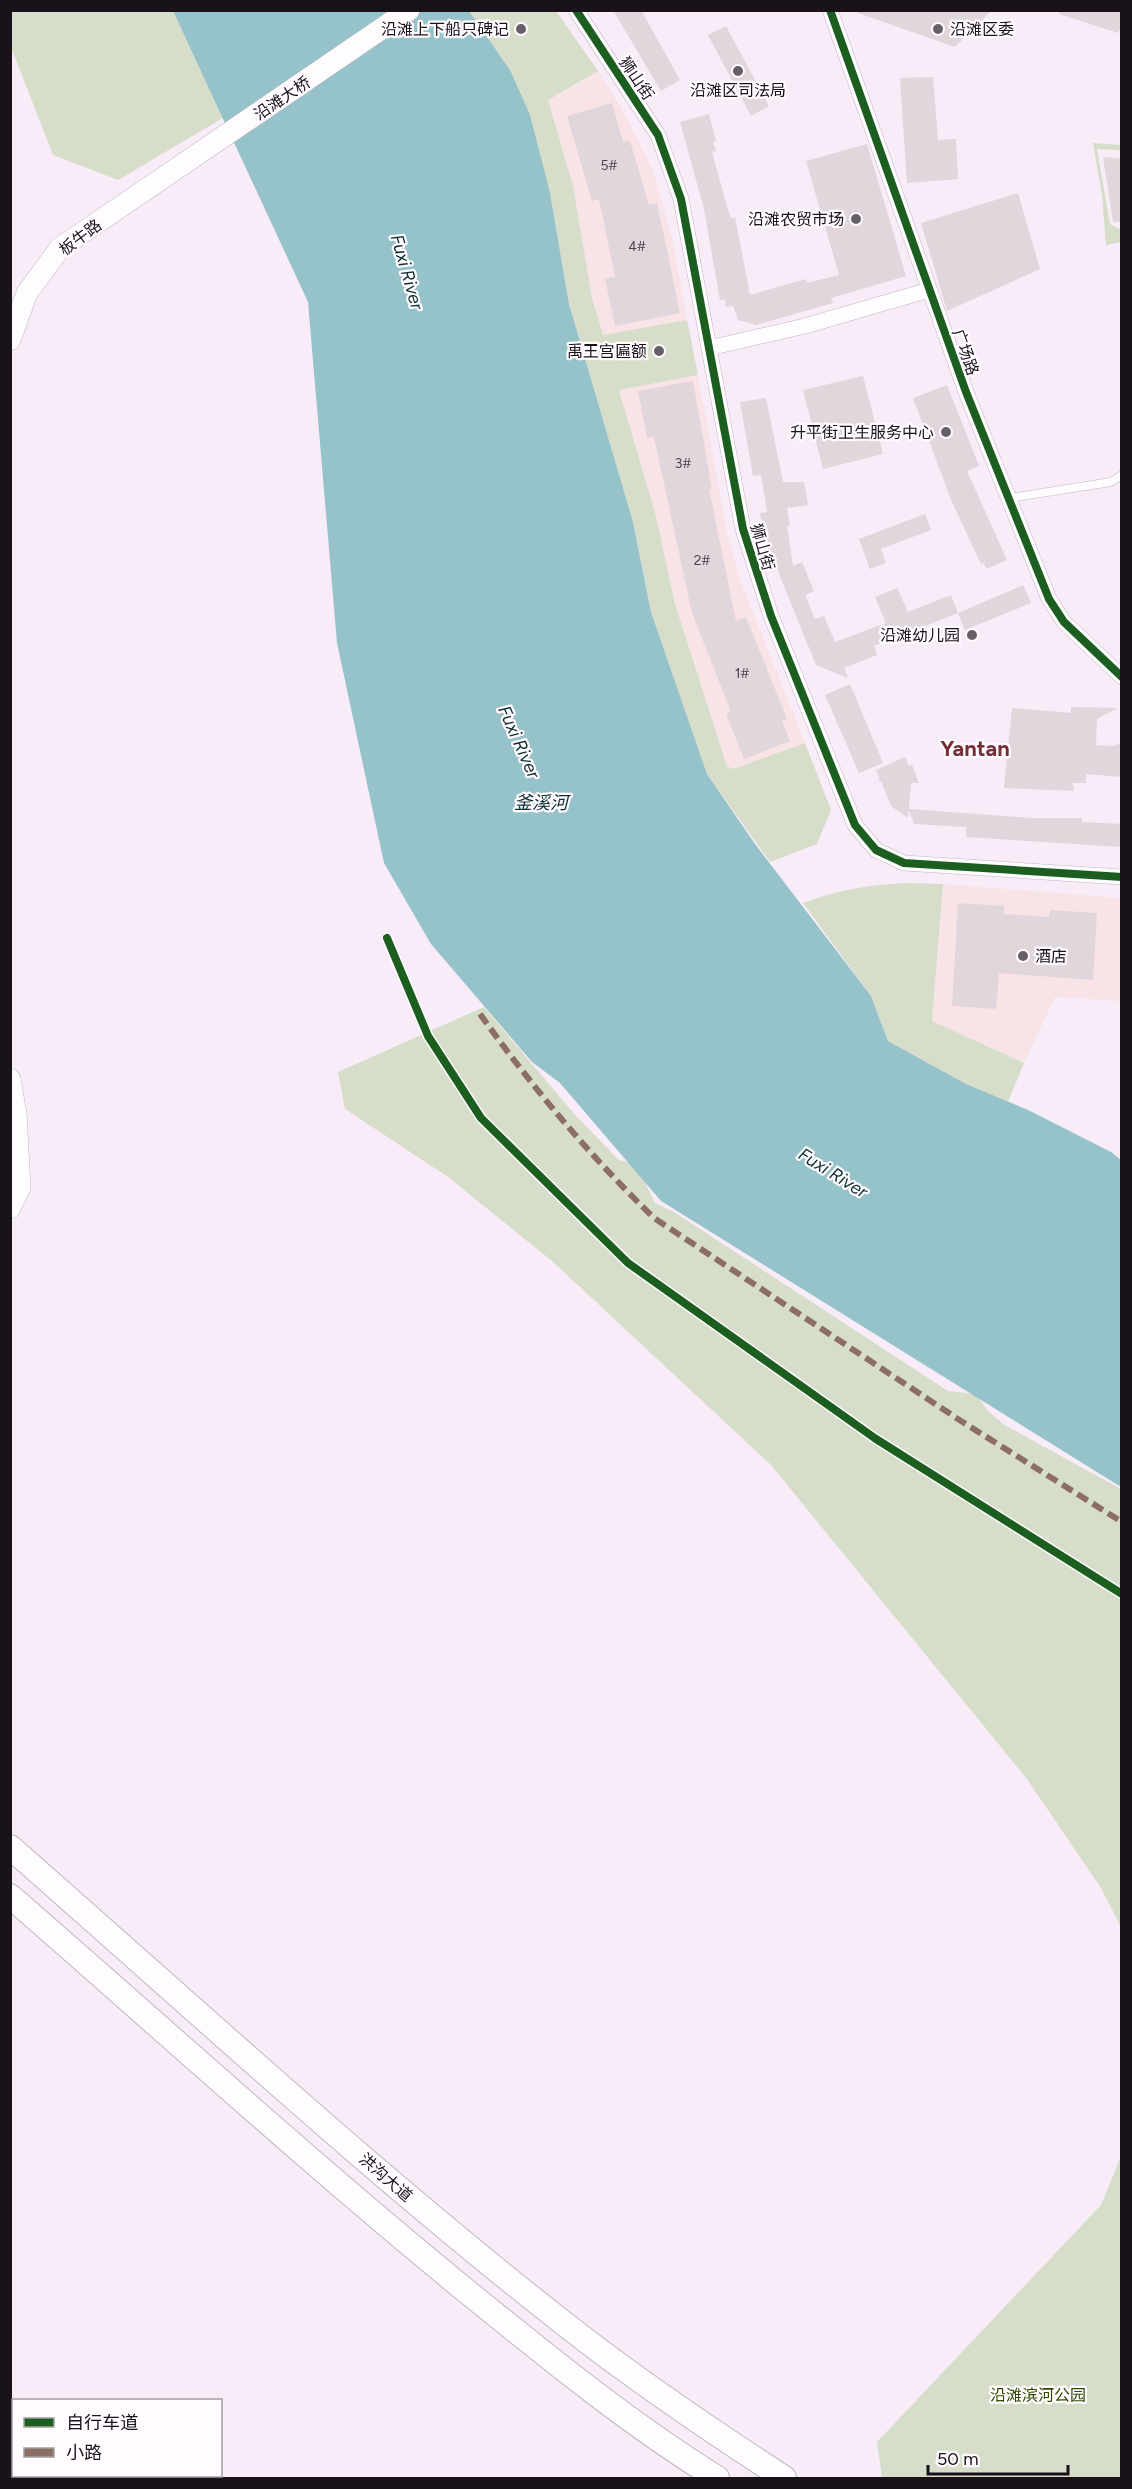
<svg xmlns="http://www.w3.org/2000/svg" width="1132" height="2489" viewBox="0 0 1132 2489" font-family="Figtree,'Noto Sans SC',sans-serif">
  <rect width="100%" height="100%" fill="#f7ecf7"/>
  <g fill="#f8e4e6">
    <polygon points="598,71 621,107 652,168 673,241 687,320 603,336 592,298 548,100"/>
    <polygon points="698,375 727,532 739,577 805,743 733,769 727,766 675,604 656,516 619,390"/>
    <polygon points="943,884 1121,898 1121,1001 1055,997 1024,1063 932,1021"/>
  </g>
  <g fill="#d6deca">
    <polygon points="11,11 173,11 223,118 118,180 53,155 11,47"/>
    <polygon points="469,11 556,11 598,71 548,100 573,186 592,298 603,335 687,320 698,375 619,390 656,516 675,604 727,766 733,769 805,743 831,810 817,844 770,862 707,774 651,612 633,522 569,304 550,193 510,70"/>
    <polygon points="1093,143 1121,145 1121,150 1097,149 1110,224 1121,230 1121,242 1106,245 1102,196"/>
    <path d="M905 883 943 884 932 1021 1024 1063 1008 1102 966 1084 888 1041 871 996 803 903C836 890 868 885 905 883Z"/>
    <polygon points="484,1007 575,1115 619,1160 633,1164 644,1180 655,1203 674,1212 948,1391 976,1394 988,1411 1003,1424 1121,1489 1121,1927 1101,1888 1027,1779 771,1465 552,1261 448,1177 345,1109 338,1072"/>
    <polygon points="1121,2156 1121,2478 882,2478 877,2442 1101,2205"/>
  </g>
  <polygon fill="#96c2ca" points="173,11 469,11 510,70 530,115 550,193 569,304 633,522 651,612 707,774 755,844 871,996 888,1041 966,1084 1028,1110 1111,1152 1121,1160 1121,1487 661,1201 560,1083 532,1062 431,944 384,863 337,643 308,302"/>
  <g fill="#e0d6dc">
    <polygon points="613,10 641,10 680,80 661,91"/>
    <polygon points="858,10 992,10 955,47 858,13"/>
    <polygon points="1059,10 1122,10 1122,24 1118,33 1059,14"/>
    <polygon points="726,26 769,106 751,116 708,35"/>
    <polygon points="933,77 938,140 956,139 958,179 907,183 900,78"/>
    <polygon points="612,103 623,142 630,141 649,205 657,203 680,313 615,326 605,279 615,277 599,199 592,201 567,116"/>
    <polygon points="709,114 716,141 713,142 716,151 712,152 728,210 731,218 735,217 750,295 806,279 807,283 839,275 806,161 867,144 906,276 831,298 833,303 756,325 738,320 733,306 726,307 725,299 720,300 704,209 680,122"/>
    <polygon points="1103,157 1122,159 1122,222 1113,222"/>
    <polygon points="1018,193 1040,269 947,311 921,223"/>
    <polygon points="863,376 883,454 823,469 803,390"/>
    <polygon points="693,381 712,489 709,489 736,621 746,617 787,719 782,721 790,741 744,759 726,714 731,712 692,613 654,437 647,438 638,391"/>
    <polygon points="947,385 979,466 967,471 1007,560 986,569 984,563 981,564 952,502 913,398"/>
    <polygon points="766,398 783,482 804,482 808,505 787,508 790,525 787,526 793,566 802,562 814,591 805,595 815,619 824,616 835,642 886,623 875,597 897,588 908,612 951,595 958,613 874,646 877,655 844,668 848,678 816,665 771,554 767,554 760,513 767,512 761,475 753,476 740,402"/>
    <polygon points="925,514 931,530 881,549 886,563 870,569 859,539"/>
    <polygon points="1023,585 1031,603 965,630 958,613"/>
    <polygon points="850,684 883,763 859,773 825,695"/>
    <polygon points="1071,707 1118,708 1097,719 1096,745 1113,746 1122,743 1122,777 1086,774 1086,783 1073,783 1074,791 1004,788 1012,708 1071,713"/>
    <polygon points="905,757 909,766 912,765 919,783 911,783 909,809 1033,818 1082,818 1082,822 1122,824 1122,847 966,837 966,827 914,824 909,810 908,818 891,806 881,781 877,781 880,779 876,770"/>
    <polygon points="958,903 1004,906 1004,914 1049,917 1050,910 1097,913 1093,980 999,973 996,1009 952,1006"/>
  </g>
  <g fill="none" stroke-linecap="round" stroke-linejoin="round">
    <defs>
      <polyline id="service" points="1010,498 1111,482 1122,475"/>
      <g id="minor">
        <polyline points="576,10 658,135 681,199 743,529 771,616 855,825 876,850 904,863 1122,877"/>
        <polyline points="830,10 966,392 1049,599 1064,622 1122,677"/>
        <polyline points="709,348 805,326 929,290"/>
      </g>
      <g id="secondary">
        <polyline points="10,340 27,293 60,248 409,10"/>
        <polyline points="10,1079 16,1114 20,1187 10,1208"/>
      </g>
      <g id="primary">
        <path d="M10 1847C194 2008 374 2175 566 2325 636 2380 710 2430 784 2478"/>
        <path d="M10 1896C163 2029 313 2166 470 2294 549 2358 630 2424 717 2478"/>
      </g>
    </defs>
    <use href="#service" stroke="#bfb7bf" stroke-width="9"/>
    <use href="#minor" stroke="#bfb7bf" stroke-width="16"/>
    <use href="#secondary" stroke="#bfb7bf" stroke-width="22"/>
    <use href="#primary" stroke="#bfb7bf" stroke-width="26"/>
    <use href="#service" stroke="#fefcfe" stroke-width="8"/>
    <use href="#minor" stroke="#fefcfe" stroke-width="15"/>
    <use href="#secondary" stroke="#fefcfe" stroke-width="21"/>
    <use href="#primary" stroke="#fefcfe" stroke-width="24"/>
    <path stroke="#8d6e63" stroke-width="6" stroke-dasharray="12 6" stroke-linecap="butt" d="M480 1014C532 1087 590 1156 654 1218L961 1421 1122 1522"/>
    <defs>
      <g id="cycleway">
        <polyline points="576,10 658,135 681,199 743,529 771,616 855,825 876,850 904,863 1122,877"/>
        <polyline points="830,10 966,392 1049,599 1064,622 1122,677"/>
        <polyline points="387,938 428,1036 481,1118 628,1263 876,1439 1122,1594"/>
      </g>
    </defs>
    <use href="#cycleway" stroke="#fffbff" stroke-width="11"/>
    <use href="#cycleway" stroke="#1b5e20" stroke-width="8"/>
  </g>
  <g fill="#675e67" stroke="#fffbff" stroke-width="2">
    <circle cx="521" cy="29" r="6"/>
    <circle cx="938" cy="29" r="6"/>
    <circle cx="738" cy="71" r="6"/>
    <circle cx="856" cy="219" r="6"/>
    <circle cx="659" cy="351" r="6"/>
    <circle cx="946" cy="432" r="6"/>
    <circle cx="972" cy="635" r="6"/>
    <circle cx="1023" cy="956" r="6"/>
  </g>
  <g text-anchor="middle" stroke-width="4.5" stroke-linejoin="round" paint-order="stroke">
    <g font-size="14" fill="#4d454c">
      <text x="609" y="170">5#</text>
      <text x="637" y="251">4#</text>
      <text x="683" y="468">3#</text>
      <text x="702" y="565">2#</text>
      <text x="742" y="678">1#</text>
    </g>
    <g font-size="16" fill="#191219" stroke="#fffbff" text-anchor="end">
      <text x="509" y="35">沿滩上下船只碑记</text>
      <text x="950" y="35" text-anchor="start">沿滩区委</text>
      <text x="738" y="96" text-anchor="middle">沿滩区司法局</text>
      <text x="844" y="225">沿滩农贸市场</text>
      <text x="647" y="357">禹王宫匾额</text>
      <text x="934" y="438">升平街卫生服务中心</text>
      <text x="960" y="641">沿滩幼儿园</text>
      <text x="1035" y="962" text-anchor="start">酒店</text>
    </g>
    <g font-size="16" fill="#191219" stroke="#fffbff">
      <text transform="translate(637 78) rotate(56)" y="6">狮山街</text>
      <text transform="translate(282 98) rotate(-34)" y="6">沿滩大桥</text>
      <text transform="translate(80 237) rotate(-37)" y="6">板牛路</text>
      <text transform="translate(966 352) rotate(70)" y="6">广场路</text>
      <text transform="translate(763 547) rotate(74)" y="6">狮山街</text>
      <text transform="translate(386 2177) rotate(41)" y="6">洪沟大道</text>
    </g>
    <g font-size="16" fill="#2d4902" stroke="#fffbff">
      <text x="1038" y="2401">沿滩滨河公园</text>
    </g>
    <g font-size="18" font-style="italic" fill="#0c2f32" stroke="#fffbff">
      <text transform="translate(407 272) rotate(74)" y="6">Fuxi River</text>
      <text transform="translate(519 742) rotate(66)" y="6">Fuxi River</text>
      <text x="541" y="809">釜溪河</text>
      <text transform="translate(833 1173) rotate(32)" y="6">Fuxi River</text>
    </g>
    <g font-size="22" font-weight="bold" fill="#762f36" stroke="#fffbff">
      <text x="975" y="756">Yantan</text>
    </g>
  </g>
  <rect width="1132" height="2489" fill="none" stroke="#191219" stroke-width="24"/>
  <rect x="12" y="2399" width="210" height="78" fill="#fffbff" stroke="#a39ea3" stroke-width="1.5"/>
  <rect x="24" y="2418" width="30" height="9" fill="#1b5e20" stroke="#a39ea3" stroke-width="1.5"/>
  <text x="66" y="2429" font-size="18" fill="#191219">自行车道</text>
  <rect x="24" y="2448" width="30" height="9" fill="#8d6e63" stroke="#a39ea3" stroke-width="1.5"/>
  <text x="66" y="2459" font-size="18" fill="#191219">小路</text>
  <path d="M928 2465v9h140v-9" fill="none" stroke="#191219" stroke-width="3"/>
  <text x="937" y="2465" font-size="18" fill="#191219" stroke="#fffbff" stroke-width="4.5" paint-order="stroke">50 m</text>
</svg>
